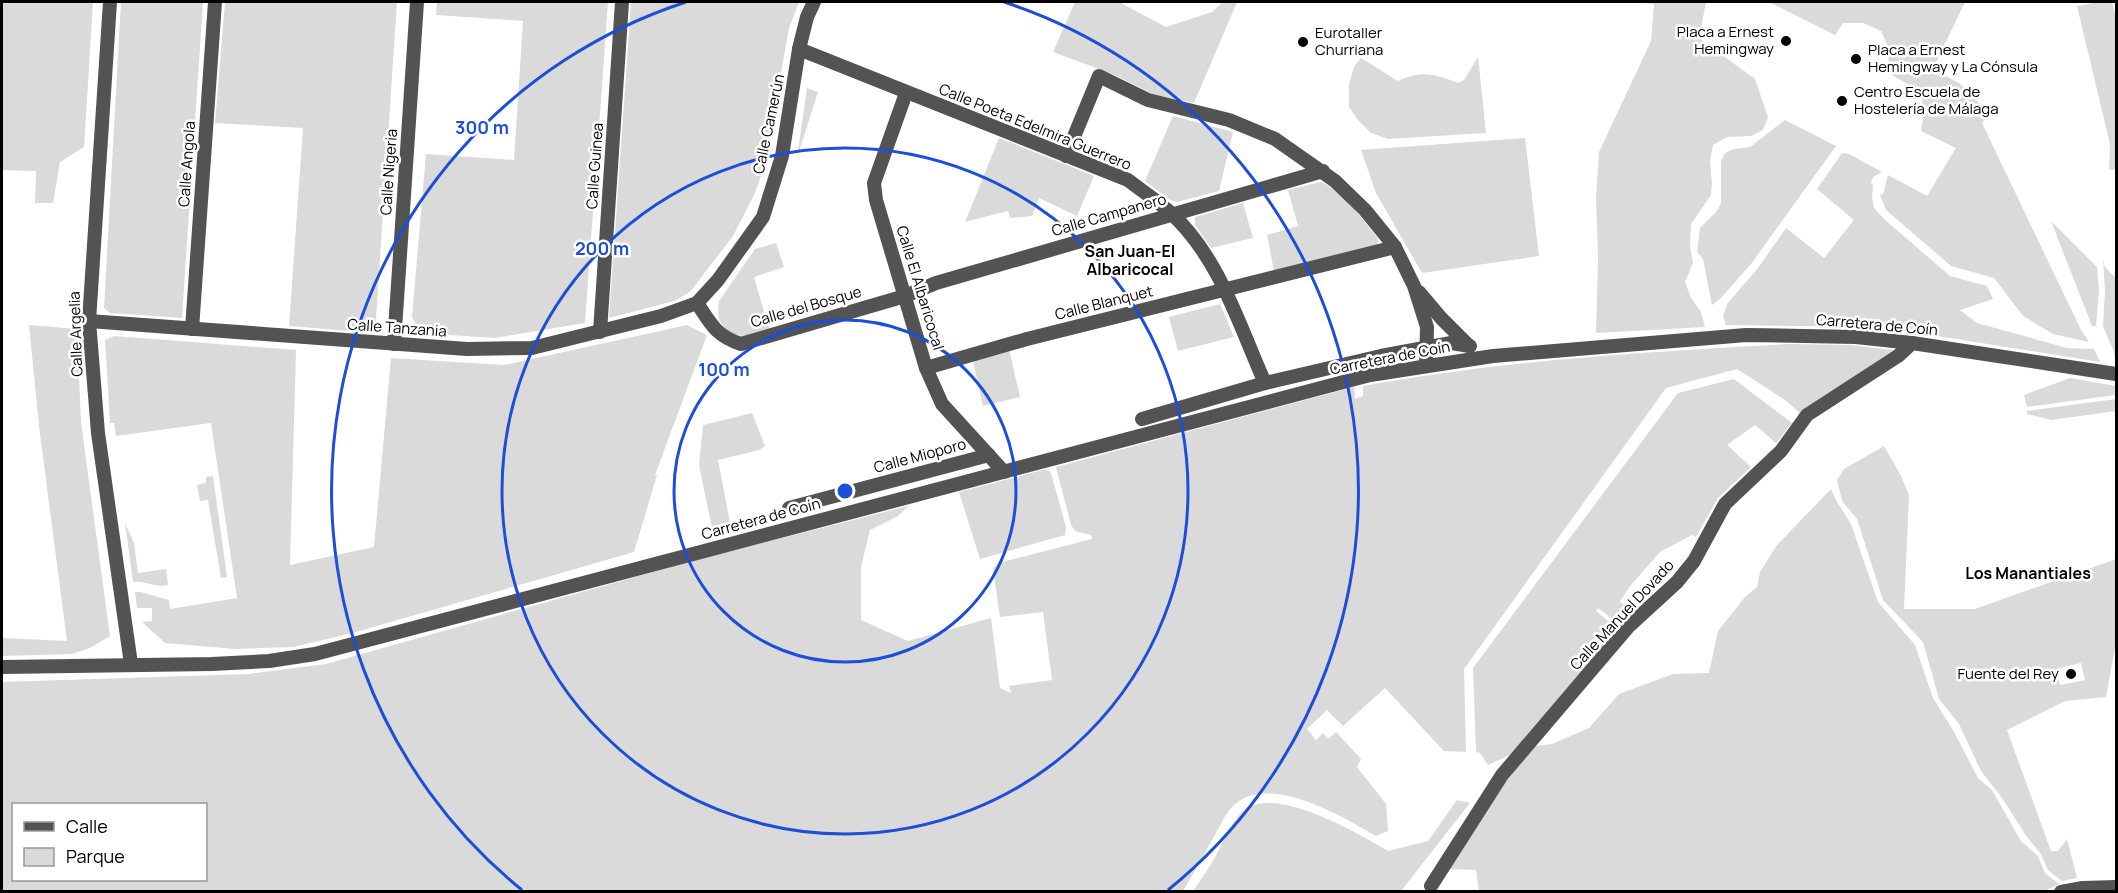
<svg xmlns="http://www.w3.org/2000/svg" width="2118" height="893" viewBox="0 0 2118 893" font-family="Manrope,sans-serif">
  <rect width="100%" height="100%" fill="#fff"/>
  <g fill="#dadada" fill-rule="evenodd">
    <polygon points="2,2 93,2 84,147 60,162 53,203 35,203 36,171 2,170"/>
    <polygon points="121,2 203,2 182,318 110,313 104,308"/>
    <polygon points="225,2 397,2 375,333 289,326 303,128 215,123"/>
    <polygon points="437,2 608,2 585,323 495,338 420,333 412,317 426,154 514,160 523,21 436,15"/>
    <polygon points="631,2 799,2 789,28 764,168 754,195 733,236 690,292 674,301 609,318"/>
    <polygon points="1075,2 1119,2 1166,27 1212,12 1223,2 1237,2 1194,103 1155,95 1115,75 1053,52"/>
    <polygon points="1634,2 1706,2 1699,38 1755,79 1768,117 1763,130 1751,136 1727,137 1713,145 1710,161 1712,184 1711,195 1691,224 1690,247 1693,263 1685,282 1691,298 1701,312 1705,327 1596,333 1598,257 1596,198 1599,152 1651,41 1654,4"/>
    <polygon points="1769,2 1965,2 1933,69 1959,83 1990,114 1982,123 2081,330 2089,342 2053,334 2023,316 1994,278 1951,266 1886,210 1880,195 1883,194 1888,175 1927,196 1956,148 1921,131 1924,111 1920,91 1890,74 1887,44 1881,31 1863,23 1843,23 1835,35"/>
    <polygon points="2091,2 2112,2 2116,18 2116,169 2109,170 2110,144 2077,6 2090,4"/>
    <path d="M1478 57 1486 133 1388 139 1371 133 1358 120 1349 107V84L1354 67 1361 58 1398 81C1422 70 1435 74 1458 83L1464 80Z"/>
    <polygon points="807,88 818,92 797,158"/>
    <polygon points="1173,116 1233,132 1219,191 1177,202 1170,200 1145,181"/>
    <polygon points="1785,120 1836,146 1751,264 1720,299 1712,305 1703,259 1697,252 1700,228 1716,212 1721,203 1721,161 1725,153 1734,149 1750,147"/>
    <polygon points="999,138 1094,176 1077,216 1039,198 1032,216 1010,218 1008,211 965,222"/>
    <polygon points="1525,138 1539,256 1422,273 1376,193 1361,150"/>
    <polygon points="1842,153 1849,154 1882,172 1873,177 1871,183 1873,185 1872,197 1874,208 1884,219 1950,276 1987,286 1993,299 1960,310 1977,323 2067,348 2094,349 2100,362 1882,327 1726,325 1723,316 1727,304 1758,268 1786,228 1824,258 1854,220 1817,189"/>
    <path d="M1320 182C1342 189 1364 221 1378 239V242L1376 246 1274 271 1267 235 1298 226 1288 190Z"/>
    <polygon points="1243,203 1253,238 1211,248 1195,225 1195,217"/>
    <polygon points="2051,221 2097,267 2099,290 2096,326 2092,326"/>
    <polygon points="776,243 784,267 754,277 769,329 744,336 737,335 728,331 723,326 719,319 718,307 719,301 755,249"/>
    <polygon points="2103,259 2105,267 2116,278 2115,360 2114,352 2103,326 2105,290"/>
    <polygon points="1220,304 1234,337 1178,351 1169,317"/>
    <polygon points="29,325 77,329 81,422 110,636 90,648 72,654 2,656 2,638 67,641 39,426"/>
    <polygon points="687,325 707,335 655,475 657,475 634,552 356,632 294,647 235,649 165,643 142,622 152,621 152,608 137,608 135,592 141,592 169,600 170,609 237,598 211,423 116,436 114,423 110,423 105,340 114,336 296,350 290,565 374,547 391,358 504,365"/>
    <path d="M1788 344 1850 345 1894 350 1896 353 1825 395 1800 413 1785 400 1737 369 1666 388 1464 669 1466 752 1444 751 1385 688 1343 726 1327 710 1307 729 1316 740 1323 733 1328 739 1336 732 1361 759 1357 767 1386 804 1388 831 1376 836C1341 816 1267 771 1232 807 1226 813 1222 823 1217 831 1206 851 1195 871 1183 891H2V682L249 674 326 664 696 560 908 506 898 516 870 530 861 567V620L908 641 991 618 1000 688 1011 693 1009 686 1052 680 1043 612 1000 617 993 569 998 563 1092 539 1091 535 1075 531 1071 525 1056 467 1354 387 1355 399 1363 396V386C1504 360 1645 352 1788 344ZM14 804H206V880H14Z"/>
    <polygon points="1009,349 1020,397 983,406 973,361"/>
    <polygon points="2070,378 2116,386 2116,395 2027,407 2024,395"/>
    <polygon points="1734,379 1792,423 1776,443 1755,425 1727,445 1751,467 1718,498 1696,537 1692,535 1660,552 1631,585 1620,601 1634,614 1622,626 1598,608 1596,611 1618,629 1512,754 1488,765 1480,753 1476,752 1473,668 1678,393"/>
    <polygon points="2116,399 2116,411 2051,420 2027,414 2027,411"/>
    <polygon points="752,413 765,446 759,450 718,460 731,528 713,533 699,465 703,425"/>
    <path d="M1884 446 1901 476 1909 495 1904 609H1975L2116 559V642L2106 697 2065 701 2007 730 2051 851H2058L2067 839 2077 878 2062 881 2048 870 2041 854 2027 837 2000 795 1981 771 1959 724 1939 699 1923 642 1883 600 1857 519 1842 501 1837 480 1844 469ZM2081 663 2085 680 2060 685 2056 669Z"/>
    <polygon points="1046,469 1051,473 1066,527 1065,535 980,559 959,492"/>
    <polygon points="213,476 227,577 221,578 208,500 200,501 197,485 206,483 206,477"/>
    <polygon points="1831,489 1836,500 1851,524 1878,602 1915,645 1933,698 1953,730 1978,778 1992,790 2021,841 2038,856 2045,873 2059,884 2043,892 1479,892 1476,870 1449,869 1488,805 1534,746 1552,744 1589,728 1619,694 1673,674 1709,673 1718,631 1745,597 1757,587 1760,572 1777,545"/>
    <path d="M125 523 134 543 138 573 166 569 168 585C154 588 145 580 133 582Z"/>
    <path d="M1457 800 1470 803 1401 891H1193C1200 881 1207 871 1213 861 1222 845 1229 826 1241 813 1271 781 1359 834 1388 851L1428 841Z"/>
  </g>
  <g fill="none" stroke-linecap="round" stroke-linejoin="round">
    <g stroke="#535353" stroke-width="14">
      <polyline points="110,2 89,321 98,433 131,664"/>
      <path d="M799 49 1128 180C1142 191 1159 202 1172 214 1220 259 1239 325 1265 383"/>
      <polyline points="906,93 874,183 876,200 926,368 942,404 1004,472"/>
      <polyline points="1066,156 1099,76 1148,100 1229,120 1275,139 1335,181 1365,210 1395,247 1414,286 1427,327 1426,366"/>
      <polyline points="1419,292 1441,318 1469,346"/>
      <path d="M697 303C711 324 716 336 741 344L905 296 936 283 1323 171"/>
      <polyline points="89,321 467,349 532,348 661,316 697,303 718,280 763,217 782,156 799,49 807,17 814,2"/>
      <polyline points="192,329 215,2"/>
      <polyline points="600,332 622,2"/>
      <polyline points="394,344 417,2"/>
      <polyline points="926,368 1027,339 1395,247"/>
      <polyline points="1142,419 1265,383 1381,356 1451,343 1470,346"/>
      <polyline points="789,508 989,455"/>
      <polyline points="2,667 212,664 269,661 315,654 1317,389 1370,375 1493,356 1746,335 1856,337 1912,343 2116,374"/>
      <polyline points="1431,886 1502,775 1629,626 1677,582 1694,561 1725,504 1781,451 1807,415 1898,356 1912,343"/>
      <polyline points="2061,892 2083,888 2116,887"/>
    </g>
  </g>
  <g fill="none" stroke="#1d4ed8" stroke-width="3">
    <circle cx="845" cy="491" r="171"/>
    <circle cx="845" cy="491" r="343"/>
    <path d="M522 890A514 514 0 0 1 686 2M1004 2A514 514 0 0 1 1168 890"/>
  </g>
  <g fill="#000" stroke="#fff" stroke-width="2">
    <circle cx="1786" cy="41" r="6"/>
    <circle cx="1303" cy="42" r="6"/>
    <circle cx="1856" cy="59" r="6"/>
    <circle cx="1842" cy="101" r="6"/>
    <circle cx="2071" cy="674" r="6"/>
  </g>
  <g text-anchor="middle" stroke-width="5" stroke-linejoin="round" paint-order="stroke">
    <g font-size="15" fill="#000" stroke="#fff" text-anchor="start">
      <text x="1774" y="37" text-anchor="end">Placa a Ernest<tspan x="1774" dy="17">Hemingway</tspan></text>
      <text x="1315" y="38">Eurotaller<tspan x="1315" dy="17">Churriana</tspan></text>
      <text x="1868" y="55">Placa a Ernest<tspan x="1868" dy="17">Hemingway y La Cónsula</tspan></text>
      <text x="1854" y="97">Centro Escuela de<tspan x="1854" dy="17">Hostelería de Málaga</tspan></text>
      <text x="2059" y="679" text-anchor="end">Fuente del Rey</text>
    </g>
    <g font-size="15" fill="#000" stroke="#fff">
      <text transform="translate(769 124) rotate(-78)" y="5">Calle Camerún</text>
      <text transform="translate(1035 127) rotate(22)" y="5">Calle Poeta Edelmira Guerrero</text>
      <text transform="translate(187 164) rotate(-86)" y="5">Calle Angola</text>
      <text transform="translate(595 166) rotate(-86)" y="5">Calle Guinea</text>
      <text transform="translate(389 172) rotate(-86)" y="5">Calle Nigeria</text>
      <text transform="translate(1109 215) rotate(-16)" y="5">Calle Campanero</text>
      <text transform="translate(920 288) rotate(73)" y="5">Calle El Albaricocal</text>
      <text transform="translate(1104 303) rotate(-14)" y="5">Calle Blanquet</text>
      <text transform="translate(806 307) rotate(-16)" y="5">Calle del Bosque</text>
      <text transform="translate(1877 325) rotate(5)" y="5">Carretera de Coín</text>
      <text transform="translate(397 328) rotate(4)" y="5">Calle Tanzania</text>
      <text transform="translate(76 334) rotate(-92)" y="5">Calle Argelia</text>
      <text transform="translate(1390 358) rotate(-11)" y="5">Carretera de Coín</text>
      <text transform="translate(920 456) rotate(-15)" y="5">Calle Mioporo</text>
      <text transform="translate(761 519) rotate(-15)" y="5">Carretera de Coín</text>
      <text transform="translate(1622 615) rotate(-47)" y="5">Calle Manuel Dovado</text>
    </g>
    <g font-size="16" font-weight="bold" fill="#000" stroke="#fff">
      <text x="1130" y="257">San Juan-El<tspan x="1130" dy="18">Albaricocal</tspan></text>
      <text x="2028" y="579">Los Manantiales</text>
    </g>
  </g>
  <circle cx="845" cy="491" r="9" fill="#1d4ed8" stroke="#fff" stroke-width="3"/>
  <g font-size="18" text-anchor="middle" font-weight="bold" fill="#1d4ed8" stroke="#fff" stroke-width="5" stroke-linejoin="round" paint-order="stroke">
    <text x="482" y="134">300 m</text>
    <text x="602" y="255">200 m</text>
    <text x="724" y="376">100 m</text>
  </g>
  <rect width="2118" height="893" fill="none" stroke="#000000" stroke-width="6"/>
  <rect x="12" y="803" width="195" height="78" fill="#ffffff" stroke="#999999" stroke-width="1.5"/>
  <rect x="24" y="822" width="30" height="9" fill="#535353" stroke="#999999" stroke-width="1.5"/>
  <text x="66" y="833" font-size="18" fill="#000000">Calle</text>
  <rect x="24" y="848" width="30" height="18" fill="#dadada" stroke="#999999" stroke-width="1.5"/>
  <text x="66" y="863" font-size="18" fill="#000000">Parque</text>
</svg>
